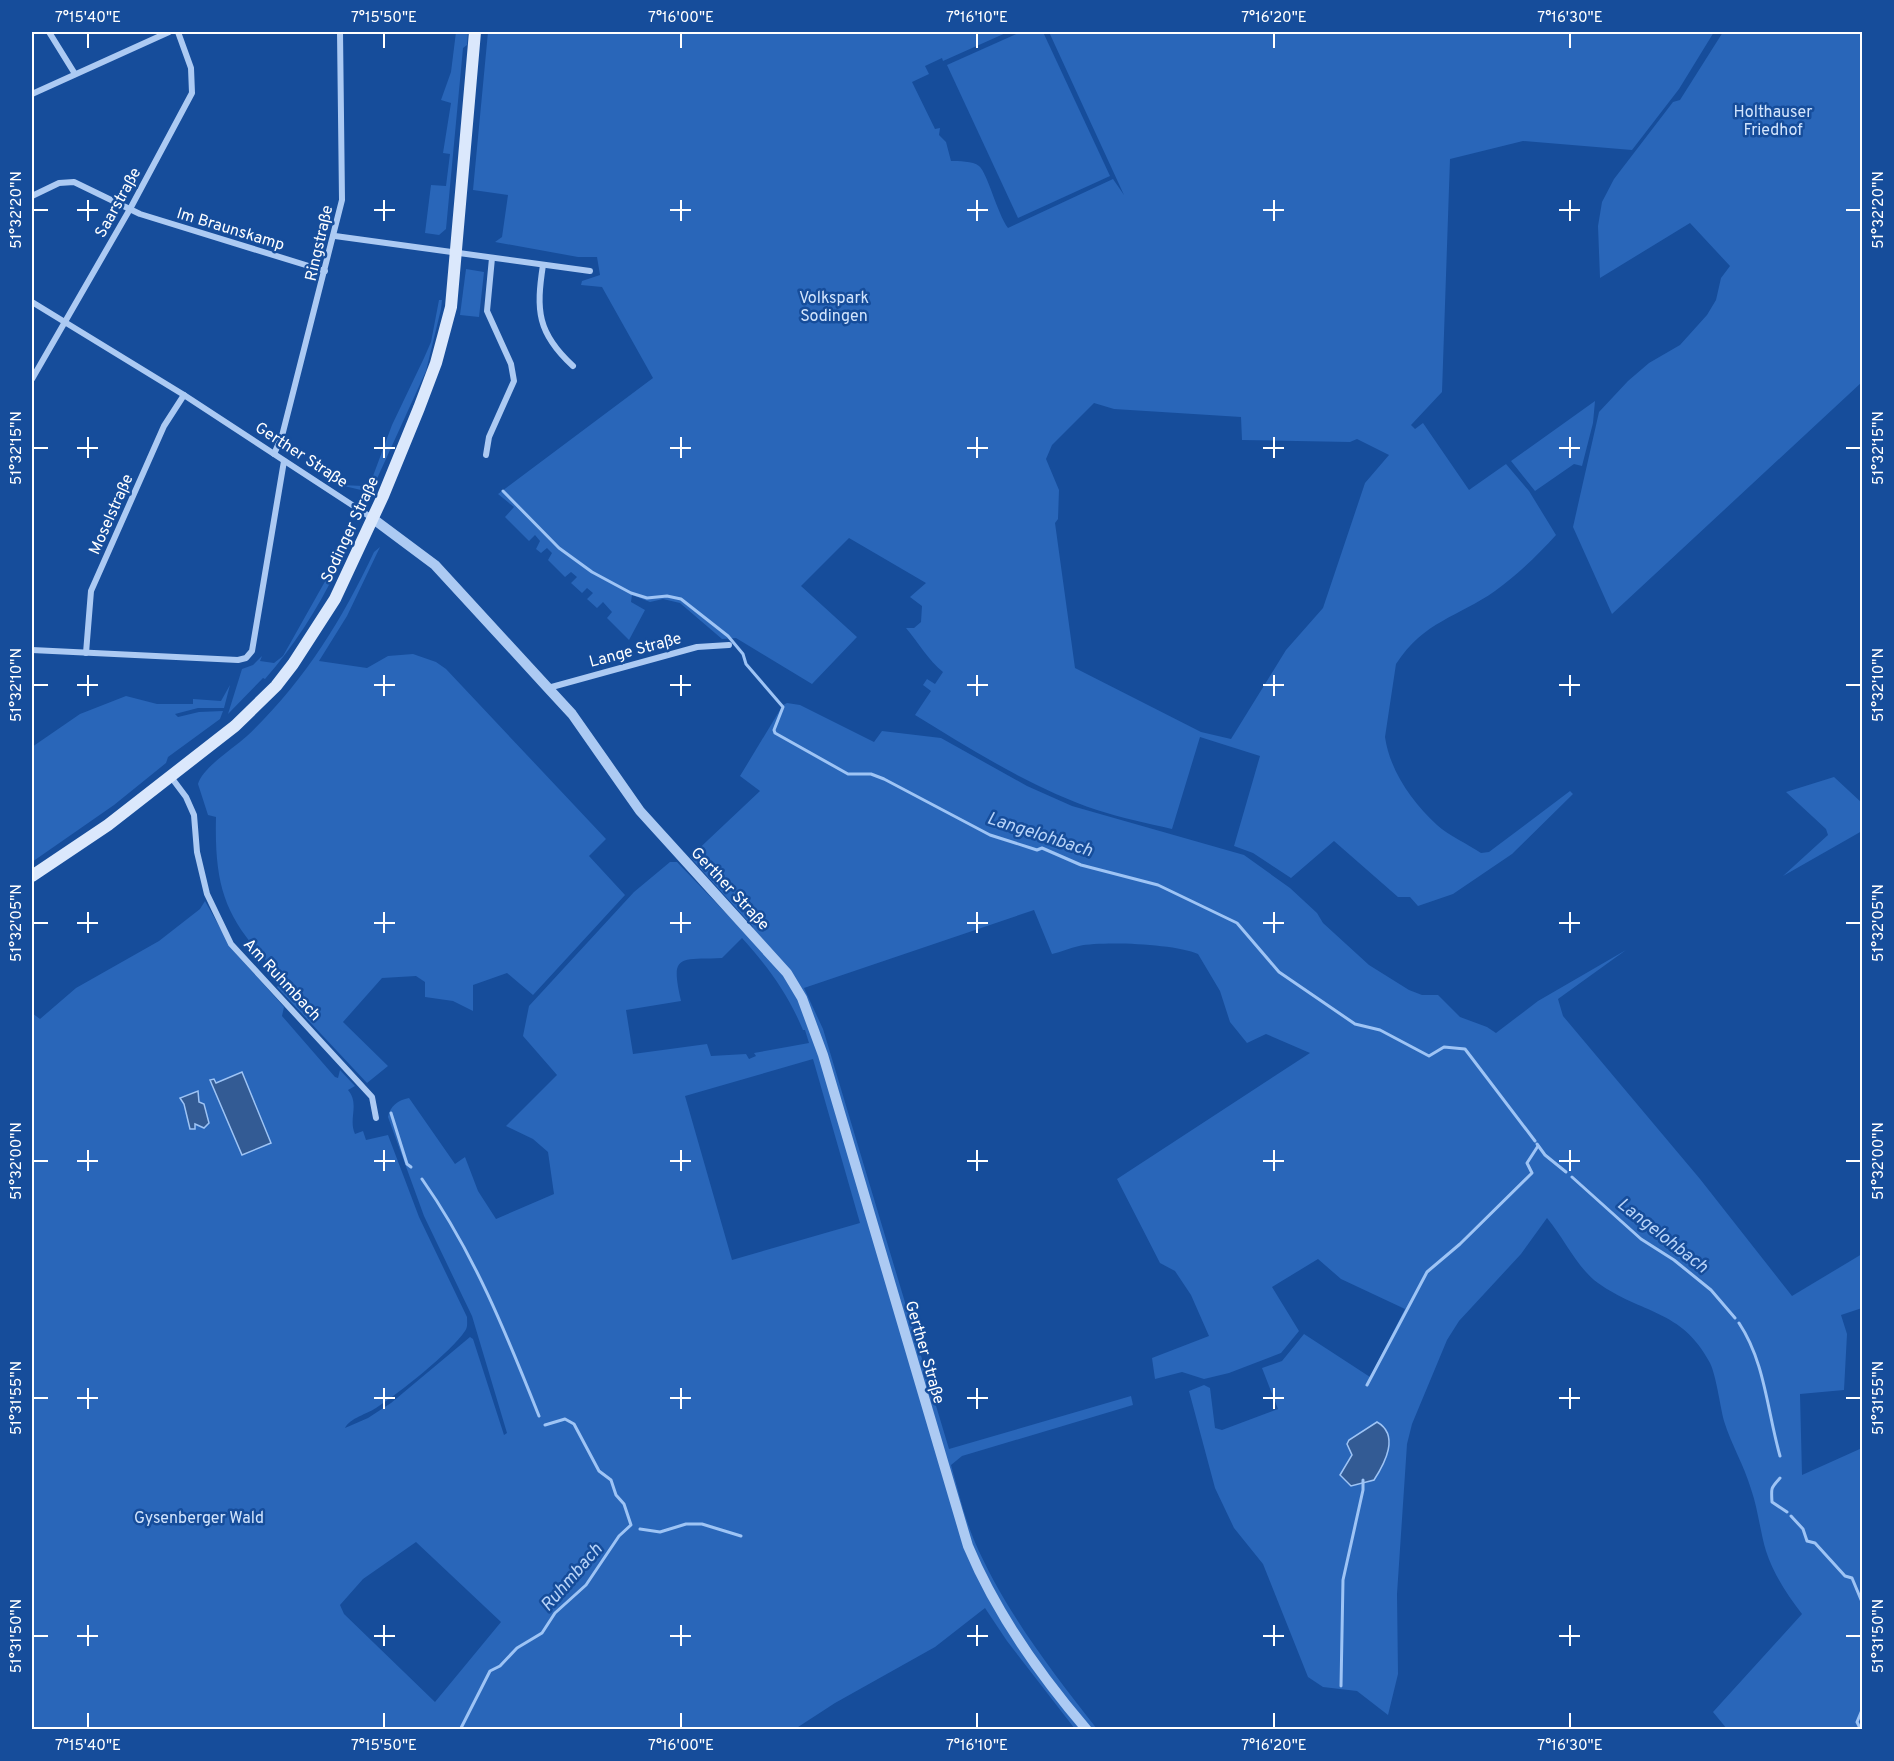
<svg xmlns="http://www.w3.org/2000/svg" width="1894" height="1761" viewBox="0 0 1894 1761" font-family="Overpass,sans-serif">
  <rect width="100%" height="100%" fill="#164d9b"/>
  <g fill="#2966b9" fill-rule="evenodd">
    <polygon points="456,32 468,32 467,45 463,48 446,229 439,235 425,233 431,185 446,186 450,154 443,153 451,103 441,100 451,72"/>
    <path d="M488 32H1008L943 61 942 58 925 66 929 74 912 82 935 129 940 128 939 135 946 142 951 161C958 161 973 161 979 166 988 174 997 213 1008 228L1113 179 1124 195 1049 32H1714L1679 89 1632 150 1523 141 1450 159 1442 392 1411 425 1415 429 1423 423 1469 490 1506 464 1529 491 1556 535C1538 555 1517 575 1495 591 1458 617 1424 621 1396 664L1385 737C1390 771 1412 802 1437 825 1449 836 1468 844 1481 853L1489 852 1570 791 1573 794 1512 854 1453 894 1418 906 1410 897H1398L1334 841 1291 878 1253 853 1234 846 1260 756 1200 737 1172 829C1147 823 1121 818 1097 810 1032 788 972 750 915 715L931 691 923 685 927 679 935 684 943 672C929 661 918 642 906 628H914L921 622 922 606 910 597 926 583 849 538 801 586 857 637 812 684 736 638 722 639 680 603 663 599 650 602 632 595 631 602 645 610 629 640 607 618 612 612 603 602 597 608 587 599 593 593 587 588 582 593 571 583 577 577 571 572 565 577 548 560 552 553 547 548 541 553 536 549 540 541 535 535 529 541 505 517 514 507 498 494 653 378 602 287 581 285 582 281 600 275 597 257H578L495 242 502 237 508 195 473 190ZM1094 403 1114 409 1241 417 1242 440 1350 442 1357 439 1389 455 1365 483 1323 608 1286 650 1231 739 1201 732 1075 668 1055 523 1058 519 1059 490 1046 459 1052 445Z"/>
    <polygon points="1021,32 1043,32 1110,176 1018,218 947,65"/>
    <polygon points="1723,32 1862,32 1862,382 1612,614 1573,527 1599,412 1628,381 1649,363 1680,345 1707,315 1716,300 1721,278 1730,266 1690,223 1600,278 1598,226 1602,202 1614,179 1673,102 1680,100"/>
    <polygon points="466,269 484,272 479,317 460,315"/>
    <polygon points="439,300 442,300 441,309 426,371 375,483 361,490 340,485 364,486 373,476 392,425 424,358 431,342"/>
    <polygon points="1595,401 1593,423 1582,466 1574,464 1535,491 1511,461"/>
    <path d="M380 547 347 616 319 661 367 668 388 656 413 654 436 662 446 669 606 839 589 856 625 895 533 995 507 973 473 985V1011L453 1001 425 997V982L416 976 382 978 343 1022 388 1066 367 1083 277 987 284 979C229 924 214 896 216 817L208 815 198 784C202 768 234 748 247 736 303 683 341 622 374 552Z"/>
    <path d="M332 569 336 571C317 610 294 646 265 679L263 678 228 714 242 669 253 665 262 656 260 661 274 663 283 656Z"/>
    <polygon points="230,685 224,708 198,708 175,714 178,717 199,712 223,711 220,719 168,757 166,763 114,805 32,862 32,747 80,714 126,696 157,704 193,704 193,699 221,701"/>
    <path d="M787 703 800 705 874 742 882 731 941 738 1027 786 1072 806 1244 855 1290 888 1317 913 1323 923 1369 965 1409 990 1422 995H1438L1460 1017 1487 1027 1496 1033 1538 1001 1626 950 1558 999 1563 1016 1700 1179 1792 1296 1862 1254V1308L1841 1315 1847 1334 1844 1390 1800 1394 1802 1475 1862 1448V1729H1727L1713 1712 1802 1614C1787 1594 1774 1575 1766 1551 1760 1531 1758 1509 1751 1489 1744 1465 1731 1444 1724 1421 1720 1405 1716 1375 1710 1363 1682 1309 1641 1314 1598 1283 1577 1268 1564 1238 1547 1218L1521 1254 1459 1321 1447 1340 1412 1424 1407 1444 1397 1594 1398 1674 1388 1715 1357 1691 1323 1687 1308 1677 1263 1564 1234 1528 1215 1488 1189 1391 1204 1385 1210 1388 1215 1428 1222 1430 1278 1409 1262 1368 1282 1361 1304 1334 1370 1377 1405 1309 1341 1279 1318 1259 1272 1287 1299 1331 1281 1353 1229 1373 1204 1379 1182 1372 1155 1379 1152 1358 1209 1336 1191 1295 1175 1271 1160 1263 1117 1179 1310 1053 1266 1034 1247 1043 1230 1022 1220 991 1198 954C1175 944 1104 941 1079 946 1070 948 1061 952 1052 954L1034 910 804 988 823 1029 949 1449 1131 1396 1133 1405 962 1456 951 1465C958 1490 964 1516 974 1540 1004 1610 1051 1670 1097 1729H1075L1007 1641 985 1608 935 1647 835 1703 795 1729H32V1013L40 1019 76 988 159 941 200 909 205 901 232 949 284 1007 282 1016 335 1077 338 1078 340 1070 355 1086 348 1090C360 1104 348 1119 355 1134L363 1131 366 1140 388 1135 419 1217 467 1317C467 1322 468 1327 465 1331 451 1352 398 1394 376 1408 367 1414 350 1418 345 1428L368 1418 391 1403 470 1337 473 1339 504 1435 507 1433 472 1316 424 1216 388 1117C390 1106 398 1100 409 1098L455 1164 465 1157 478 1191 496 1219 554 1194 548 1152 533 1139 506 1126 557 1075 523 1036 529 1006 634 892 670 862H677L745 933 753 927 690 857 760 791 740 776 783 705ZM742 938C768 967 788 994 803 1030H805L809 1043 754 1053 756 1056 749 1059 746 1054 711 1056 707 1044 633 1054 626 1010 681 1001C670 953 679 960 722 958ZM813 1059 860 1223 732 1260 685 1096ZM1380 1424 1389 1436C1389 1451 1383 1478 1366 1483 1361 1485 1357 1484 1351 1486L1340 1475 1352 1455ZM416 1542 501 1622 435 1702 344 1614 340 1605 363 1579Z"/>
    <polygon points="1834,777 1862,803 1862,831 1783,876 1828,835 1826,829 1786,792"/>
  </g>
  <g fill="#335b94" stroke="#9ec4f5" stroke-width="1.5">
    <polygon points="242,1072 271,1143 242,1155 210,1080 214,1079 216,1083"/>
    <polygon points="198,1091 199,1102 204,1104 209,1123 204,1128 195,1124 195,1129 190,1129 184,1104 180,1098"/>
    <path d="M1377 1422C1400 1435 1385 1463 1374 1480L1351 1486 1340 1475 1352 1455 1347 1444 1349 1440Z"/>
  </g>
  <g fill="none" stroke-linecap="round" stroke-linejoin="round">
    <g stroke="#9ec4f5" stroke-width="3">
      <polyline points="503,491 559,548 592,572 631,593 647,598 667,596 681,599 728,636 743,654 746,664 783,707 774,730 775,733 848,774 871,774 884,779 990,835 1037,850 1042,848 1081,865 1158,885 1237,923 1279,972 1355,1024 1380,1030 1429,1056 1444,1047 1465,1049 1535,1141"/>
      <polyline points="391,1113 407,1164 411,1167"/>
      <polyline points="1537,1144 1545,1155 1566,1172"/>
      <polyline points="1572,1177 1641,1239 1674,1260 1711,1290 1735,1318"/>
      <path d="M422 1179C474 1253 506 1333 539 1416"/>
      <path d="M1739 1323C1765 1362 1767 1410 1780 1456"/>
      <polyline points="1367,1385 1427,1272 1460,1244 1532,1173 1527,1163 1538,1146"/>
      <path d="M1780 1478C1771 1488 1771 1487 1772 1502L1787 1512"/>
      <polyline points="1791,1516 1803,1529 1807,1541 1815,1543 1845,1576 1852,1578 1862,1602"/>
      <polyline points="640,1529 660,1532 686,1524 702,1524 741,1536"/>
      <polyline points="1341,1686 1343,1580 1363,1490 1363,1480"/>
      <polyline points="460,1730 490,1671 500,1666 517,1648 542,1633 555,1613 586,1585 619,1536 631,1525 624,1504 616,1495 611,1480 599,1471 574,1424 565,1419 545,1425"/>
      <polyline points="1861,1730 1857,1722 1862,1710"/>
    </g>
    <g stroke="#accaf3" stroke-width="6">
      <polyline points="49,32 75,74"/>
      <polyline points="32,94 169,32"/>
      <polyline points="32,196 59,183 74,182 140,214 325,271"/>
      <polyline points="335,236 590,271"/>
      <path d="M543 265C536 310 537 333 573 366"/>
      <polyline points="32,302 184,395 372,518"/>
      <polyline points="32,379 130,209 192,93 191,68 178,32"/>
      <polyline points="274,454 282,436 342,200 340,32"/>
      <polyline points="486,455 489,437 514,381 511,364 487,311 492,258"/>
      <polyline points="32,650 238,660 246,658 252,651 284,461"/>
      <polyline points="86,653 91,591 164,426 184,395"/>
      <polyline points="548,688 697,647 729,645"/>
      <polyline points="171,777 186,797 194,815 197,852 207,894 231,944 372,1097 376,1118"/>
    </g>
    <path stroke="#accaf3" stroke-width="10" d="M372 518 435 565 548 688 572 714 640 811 787 973 802 998 823 1055 968 1546C996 1613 1039 1674 1087 1730"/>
    <polyline stroke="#dbe8fc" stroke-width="12" points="32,876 108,825 235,726 276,686 293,664 335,599 383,496 419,408 436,363 451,307 475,32"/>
  </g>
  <path fill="none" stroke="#fff" stroke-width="2" d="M88 33V48M384 33V48M681 33V48M977 33V48M1274 33V48M1570 33V48M88 200V221M384 200V221M681 200V221M977 200V221M1274 200V221M1570 200V221M33 210H48M77 210H98M374 210H395M670 210H691M967 210H988M1263 210H1284M1559 210H1580M1846 210H1861M88 437V458M384 437V458M681 437V458M977 437V458M1274 437V458M1570 437V458M33 448H48M77 448H98M374 448H395M670 448H691M967 448H988M1263 448H1284M1559 448H1580M1846 448H1861M88 675V696M384 675V696M681 675V696M977 675V696M1274 675V696M1570 675V696M33 685H48M77 685H98M374 685H395M670 685H691M967 685H988M1263 685H1284M1559 685H1580M1846 685H1861M88 912V933M384 912V933M681 912V933M977 912V933M1274 912V933M1570 912V933M33 923H48M77 923H98M374 923H395M670 923H691M967 923H988M1263 923H1284M1559 923H1580M1846 923H1861M88 1150V1171M384 1150V1171M681 1150V1171M977 1150V1171M1274 1150V1171M1570 1150V1171M33 1161H48M77 1161H98M374 1161H395M670 1161H691M967 1161H988M1263 1161H1284M1559 1161H1580M1846 1161H1861M88 1388V1409M384 1388V1409M681 1388V1409M977 1388V1409M1274 1388V1409M1570 1388V1409M33 1398H48M77 1398H98M374 1398H395M670 1398H691M967 1398H988M1263 1398H1284M1559 1398H1580M1846 1398H1861M88 1625V1646M384 1625V1646M681 1625V1646M977 1625V1646M1274 1625V1646M1570 1625V1646M33 1636H48M77 1636H98M374 1636H395M670 1636H691M967 1636H988M1263 1636H1284M1559 1636H1580M1846 1636H1861M88 1713V1728M384 1713V1728M681 1713V1728M977 1713V1728M1274 1713V1728M1570 1713V1728"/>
  <g text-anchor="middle" stroke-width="5" stroke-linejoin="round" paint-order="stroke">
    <g font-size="16" fill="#d3e5fd" stroke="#164d9b">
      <text x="1773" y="117">Holthauser<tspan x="1773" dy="18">Friedhof</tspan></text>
      <text x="834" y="303">Volkspark<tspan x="834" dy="18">Sodingen</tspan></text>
      <text x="199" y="1523">Gysenberger Wald</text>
    </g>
    <g font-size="16" fill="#fff" stroke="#164d9b">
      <text transform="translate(117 202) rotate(-61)" y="6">Saarstraße</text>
      <text transform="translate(231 228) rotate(17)" y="6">Im Braunskamp</text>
      <text transform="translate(318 243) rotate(-77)" y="6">Ringstraße</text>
      <text transform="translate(302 454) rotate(33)" y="6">Gerther Straße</text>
      <text transform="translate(110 514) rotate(-66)" y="6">Moselstraße</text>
      <text transform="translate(349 529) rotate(-65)" y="6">Sodinger Straße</text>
      <text transform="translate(635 649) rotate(-15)" y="6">Lange Straße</text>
      <text transform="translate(731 888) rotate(47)" y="6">Gerther Straße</text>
      <text transform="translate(283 979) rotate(47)" y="6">Am Ruhmbach</text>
      <text transform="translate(926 1352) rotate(74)" y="6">Gerther Straße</text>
    </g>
    <g font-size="18" font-style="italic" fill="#b8d4f9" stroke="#164d9b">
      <text transform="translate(1040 834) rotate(18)" y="6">Langelohbach</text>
      <text transform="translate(1663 1235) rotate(38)" y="6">Langelohbach</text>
      <text transform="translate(571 1577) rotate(-49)" y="6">Ruhmbach</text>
    </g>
  </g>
  <rect width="1894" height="1761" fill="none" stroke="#164d9b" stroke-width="66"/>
  <rect x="33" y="33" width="1828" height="1695" fill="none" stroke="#fff" stroke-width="2"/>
  <g font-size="15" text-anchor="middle" fill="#fff">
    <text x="88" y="22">7°15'40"E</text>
    <text x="384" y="22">7°15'50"E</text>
    <text x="681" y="22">7°16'00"E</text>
    <text x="977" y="22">7°16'10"E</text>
    <text x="1274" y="22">7°16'20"E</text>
    <text x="1570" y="22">7°16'30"E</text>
    <text transform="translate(16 210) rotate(-90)" y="5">51°32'20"N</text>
    <text transform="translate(1878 210) rotate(-90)" y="5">51°32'20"N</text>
    <text transform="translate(16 448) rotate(-90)" y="5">51°32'15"N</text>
    <text transform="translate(1878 448) rotate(-90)" y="5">51°32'15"N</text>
    <text transform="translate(16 685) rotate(-90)" y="5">51°32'10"N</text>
    <text transform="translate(1878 685) rotate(-90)" y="5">51°32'10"N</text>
    <text transform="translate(16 923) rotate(-90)" y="5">51°32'05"N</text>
    <text transform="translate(1878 923) rotate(-90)" y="5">51°32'05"N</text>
    <text transform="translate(16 1161) rotate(-90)" y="5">51°32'00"N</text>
    <text transform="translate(1878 1161) rotate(-90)" y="5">51°32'00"N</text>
    <text transform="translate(16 1398) rotate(-90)" y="5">51°31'55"N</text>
    <text transform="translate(1878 1398) rotate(-90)" y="5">51°31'55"N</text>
    <text transform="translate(16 1636) rotate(-90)" y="5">51°31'50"N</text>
    <text transform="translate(1878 1636) rotate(-90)" y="5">51°31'50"N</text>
    <text x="88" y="1750">7°15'40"E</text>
    <text x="384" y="1750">7°15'50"E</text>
    <text x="681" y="1750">7°16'00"E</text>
    <text x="977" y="1750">7°16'10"E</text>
    <text x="1274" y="1750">7°16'20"E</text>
    <text x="1570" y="1750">7°16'30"E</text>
  </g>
</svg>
